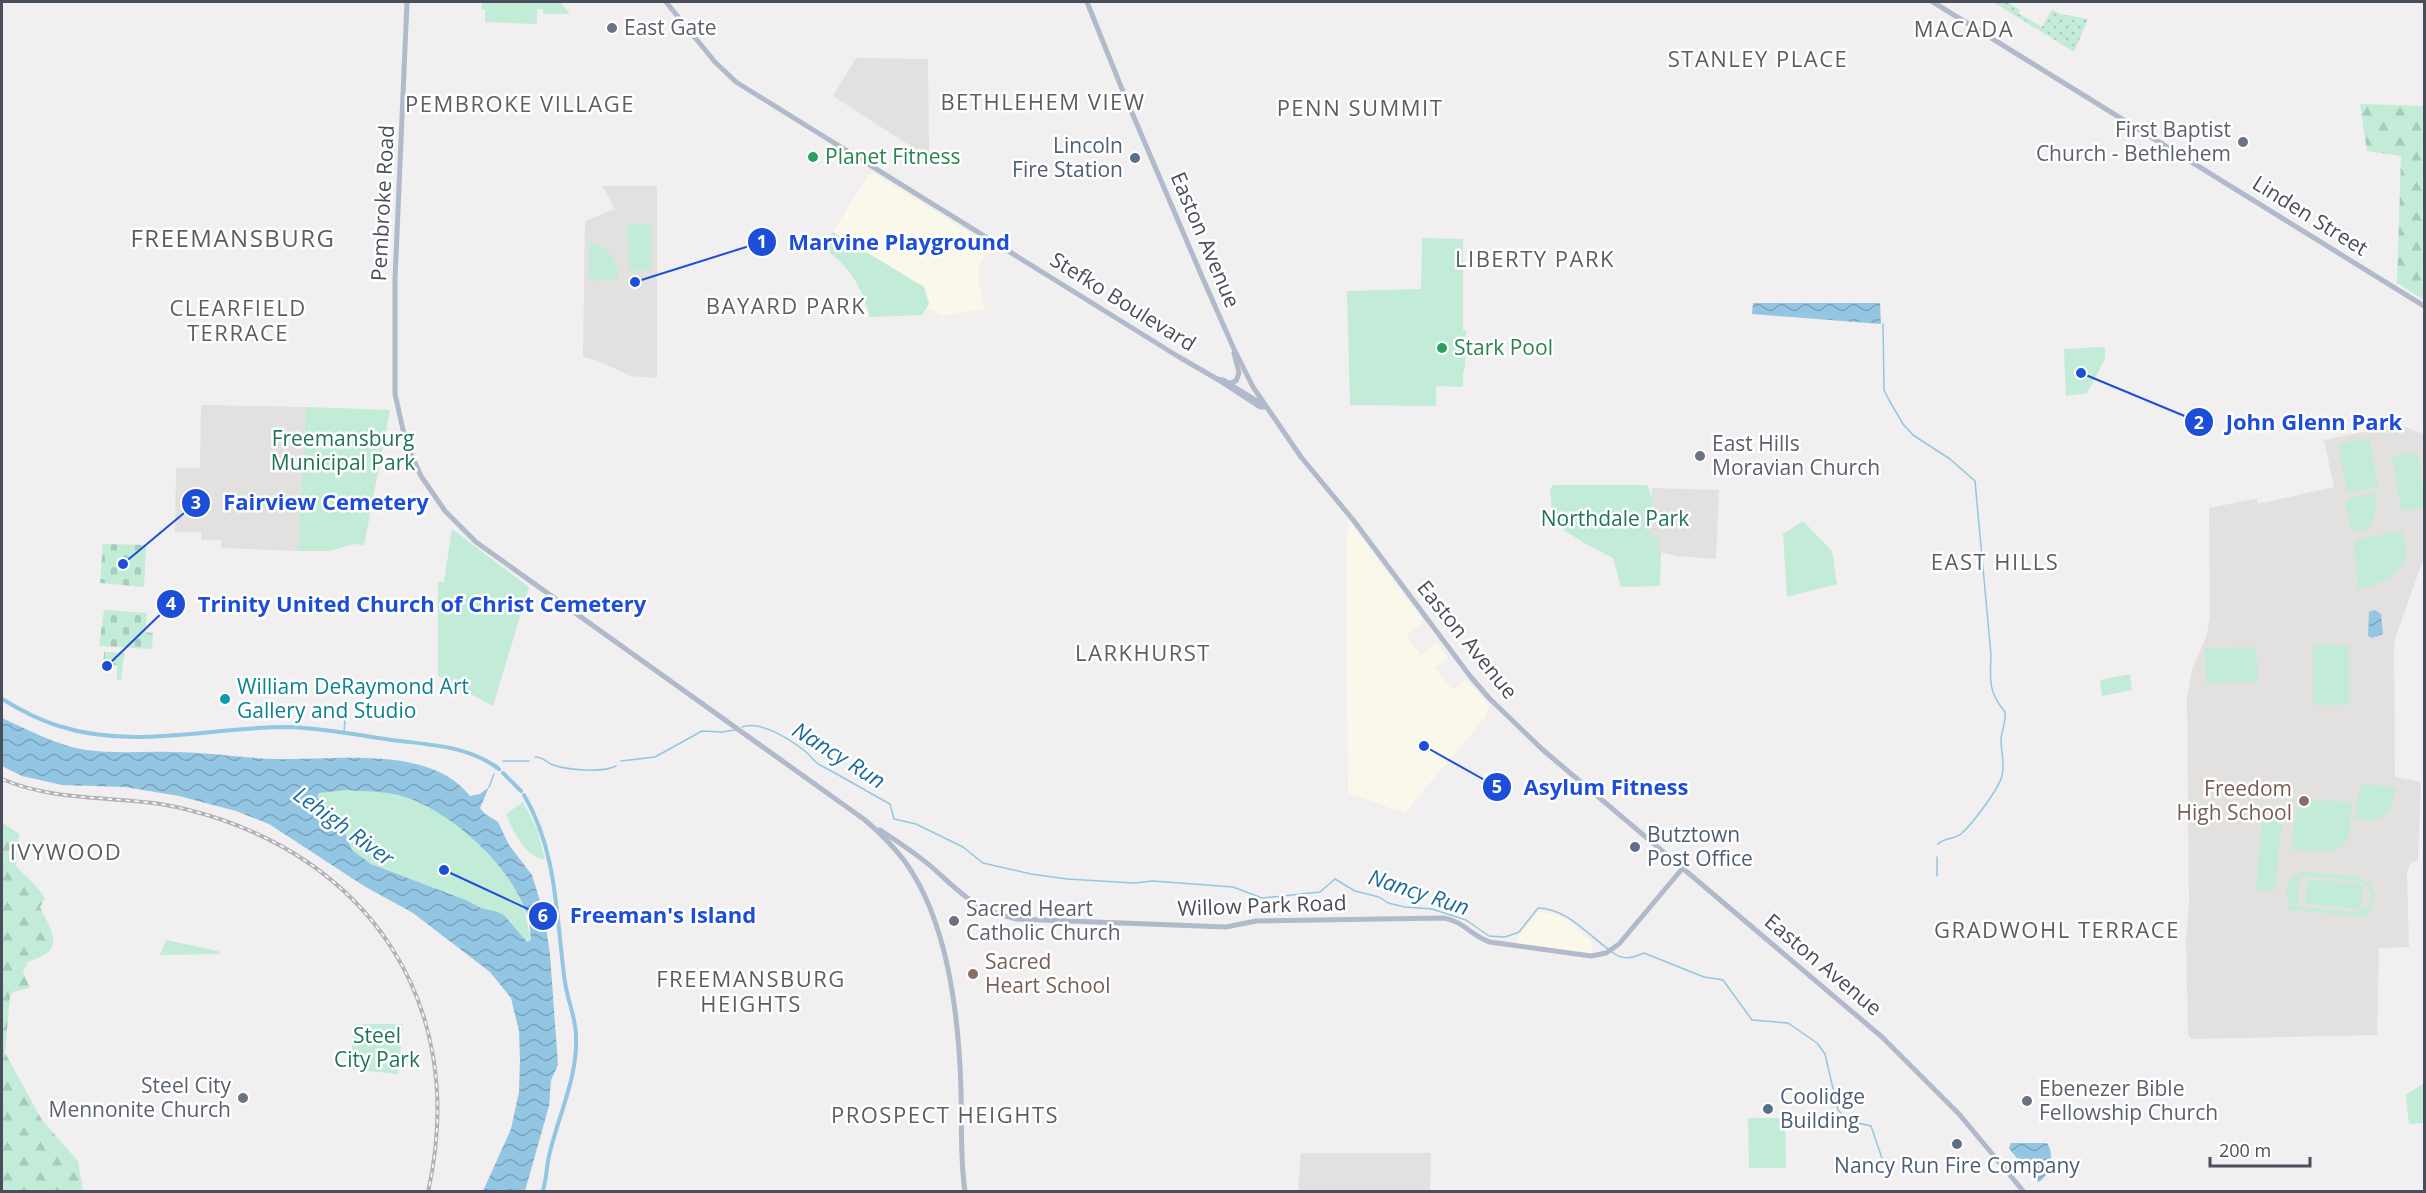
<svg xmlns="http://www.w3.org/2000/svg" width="2426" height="1193" viewBox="0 0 2426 1193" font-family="'Open Sans',sans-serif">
  <defs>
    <pattern id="grass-dots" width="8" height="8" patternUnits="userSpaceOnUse" patternTransform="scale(1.5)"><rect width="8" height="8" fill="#c2ebd8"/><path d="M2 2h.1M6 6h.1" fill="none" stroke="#a8cbbc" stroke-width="1.8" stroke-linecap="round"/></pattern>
    <pattern id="forest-firs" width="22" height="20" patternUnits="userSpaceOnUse" patternTransform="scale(1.5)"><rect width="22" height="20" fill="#c2ebd8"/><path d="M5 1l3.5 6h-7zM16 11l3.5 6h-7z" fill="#a8cbbc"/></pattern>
    <pattern id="cemetery-stones" width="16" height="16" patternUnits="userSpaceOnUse" patternTransform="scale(1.5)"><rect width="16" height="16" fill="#c2ebd8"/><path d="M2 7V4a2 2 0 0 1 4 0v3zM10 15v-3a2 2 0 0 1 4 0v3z" fill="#a8cbbc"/></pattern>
    <pattern id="water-waves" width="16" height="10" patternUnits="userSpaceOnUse" patternTransform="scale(1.5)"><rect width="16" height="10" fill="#93c6e3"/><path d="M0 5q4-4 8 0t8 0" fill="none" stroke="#7aa3bb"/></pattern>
  </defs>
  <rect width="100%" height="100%" fill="#f1efef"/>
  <g fill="#faf8ea">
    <polygon points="874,173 987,244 988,249 979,265 978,277 984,309 943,316 927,308 929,301 924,287 833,232 868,175"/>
    <polygon points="1349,521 1424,622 1406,636 1421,655 1437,643 1448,658 1435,668 1453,690 1466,679 1489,705 1486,716 1405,813 1348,793 1346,542"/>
    <polygon points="1538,912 1551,913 1566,918 1592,942 1591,954 1517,943 1519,935"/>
  </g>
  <g fill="#e2e1e0">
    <polygon points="856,58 928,59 929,158 833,96"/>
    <polygon points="602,186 657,186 657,378 630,376 599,361 583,357 585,221 615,209"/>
    <polygon points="201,405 306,407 298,551 221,548 221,540 201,540 201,532 175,532 176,468 200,468"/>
    <polygon points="2368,420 2399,425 2424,434 2424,557 2396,636 2394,646 2395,777 2421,782 2418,860 2410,864 2407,873 2409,947 2379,948 2377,1035 2192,1039 2188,1035 2186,937 2189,905 2187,699 2192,670 2206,637 2210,618 2209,508 2254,499 2257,499 2258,504 2334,487 2324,440 2368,431"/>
    <polygon points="1652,488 1719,490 1716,559 1677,556 1650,550"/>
    <polygon points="1301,1153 1431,1153 1430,1191 1298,1191"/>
  </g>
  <polygon fill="url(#grass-dots)" points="1993,2 2010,2 2010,4 2020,10 2018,13 2042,27 2052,10 2060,14 2088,19 2074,52"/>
  <g fill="url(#forest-firs)">
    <polygon points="2360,104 2424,106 2424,300 2397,283 2401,156 2367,151"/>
    <path d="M2 822 19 834 16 866C25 877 39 886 45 899L40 907C45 919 61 940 49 951 45 956 34 959 28 962L23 972 30 988 15 991 10 995 5 1053 42 1120 78 1161 83 1191H2Z"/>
  </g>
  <g fill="url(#cemetery-stones)">
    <polygon points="103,544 146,545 144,587 100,583"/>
    <polygon points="104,610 147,613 145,632 153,633 152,649 99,646"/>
    <polygon points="104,652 124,653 121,680 117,680 117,665 103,667"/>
  </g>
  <g fill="#c2ebd8" fill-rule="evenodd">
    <polygon points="482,2 560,2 570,14 543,14 543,9 537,9 537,24 485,22 485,10 481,9"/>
    <polygon points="627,224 651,224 652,270 629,271"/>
    <path d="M833 232 924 287 929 304 922 315 870 317C861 286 851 268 825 249Z"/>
    <polygon points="1422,238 1463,239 1463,330 1466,330 1465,368 1463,372 1463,387 1436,386 1436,406 1350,405 1347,291 1421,289"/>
    <path d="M589 242C608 246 620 260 617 280L589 281Z"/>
    <polygon points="2102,347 2105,349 2105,359 2087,393 2066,396 2064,349"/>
    <polygon points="306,407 390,410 364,545 353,544 330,551 298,551"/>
    <polygon points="2369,438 2378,487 2347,492 2338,443"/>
    <polygon points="2417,452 2424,489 2424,507 2402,511 2392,456"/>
    <polygon points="1553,485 1647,485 1652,498 1650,548 1651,536 1659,537 1658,549 1650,550 1661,551 1660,586 1621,587 1613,558 1584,543 1553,523 1550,489"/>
    <path d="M2375 493C2377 508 2377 517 2367 529L2351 531 2345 501 2347 499Z"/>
    <polygon points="1803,521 1832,551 1837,584 1787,597 1783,534"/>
    <polygon points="452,529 529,587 493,706 438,676 438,582 444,582"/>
    <path d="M2401 531C2419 564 2387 584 2358 589L2354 543 2356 540Z"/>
    <polygon points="2315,645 2347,645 2349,647 2349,705 2313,705 2313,647"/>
    <polygon points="2256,647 2258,681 2206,684 2205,648"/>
    <polygon points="2130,674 2132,690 2102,696 2100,680"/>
    <path d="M2362 784 2396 788C2392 815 2382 823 2354 819L2360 787Z"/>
    <path d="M348 790C368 792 392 791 411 799 451 814 496 854 517 892 525 908 527 923 531 940L527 942 495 911 481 908 466 900 371 864 352 850 338 816 317 797 319 793Z"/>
    <path d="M2299 798 2352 803 2349 838C2335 858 2312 851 2291 849Z"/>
    <path d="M523 802 537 829 545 859C526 860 512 829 506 814Z"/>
    <polygon points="2263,817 2282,819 2275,891 2256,890"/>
    <path d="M2306 872 2359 877 2370 884 2375 895 2372 906 2366 913 2369 914V917L2288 910V906H2292C2281 892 2287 874 2306 872ZM2307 876 2359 881 2365 884 2370 891C2373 902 2367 910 2356 912L2300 907 2297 905 2300 877Z"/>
    <polygon points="2308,879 2363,884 2361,909 2305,904"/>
    <polygon points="166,940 218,951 220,954 160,955"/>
    <polygon points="355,1024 403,1024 398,1074 349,1069"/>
    <polygon points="2424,1083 2424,1123 2409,1124 2406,1095"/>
    <polygon points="1748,1118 1785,1118 1786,1168 1749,1168"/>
  </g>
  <g fill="url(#water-waves)" fill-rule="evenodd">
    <polygon points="1753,303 1880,303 1881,324 1752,314"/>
    <polygon points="2375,610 2381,614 2383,634 2372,638 2368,636 2369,612"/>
    <path d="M2 718C29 730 57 746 87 750 115 754 145 751 174 752 207 752 241 758 274 759 333 761 430 744 470 796L480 794 489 787 480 808 485 814 498 822 509 845 532 875 544 914 550 954 558 1065 551 1080 549 1106 525 1191H483L511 1129 519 1092 520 1060 519 1031 511 998 490 972 413 913 364 886 269 824 236 811 179 796 125 787 62 785 22 776 2 766ZM348 790C368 792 392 791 411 799 457 817 514 869 528 918 530 925 530 933 531 940L527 942 504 915 495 911 481 908 466 900 371 864 352 850 338 816 317 797 319 793Z"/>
    <path d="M2011 1143H2047C2055 1155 2051 1174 2039 1182 2035 1180 2012 1153 2009 1148Z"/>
  </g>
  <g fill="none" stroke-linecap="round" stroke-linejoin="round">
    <g stroke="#93c6e3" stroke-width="1.5">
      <path d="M1883 324 1884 390 1889 400 1903 424 1913 435 1950 459 1975 481 1991 655C1990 679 1988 692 2005 712 2006 721 2002 730 2001 739 2001 752 2005 763 2002 776 1998 790 1973 823 1962 833 1955 840 1945 837 1938 844"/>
      <path d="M742 727C761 720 791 740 806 752 811 756 814 762 820 765 843 777 866 791 890 804L894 819 916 824 963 847 983 863 1031 874 1067 879 1134 883 1153 881 1233 887 1262 898 1320 892 1335 879 1355 891 1379 897 1388 903 1405 907 1432 909 1466 920 1489 936 1505 937 1519 932 1538 908C1567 909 1586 933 1608 949"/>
      <polyline points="344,734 346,704"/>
      <path d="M535 757C543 757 546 762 553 765 568 770 602 773 616 766"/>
      <polyline points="503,761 529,761"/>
      <polyline points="621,761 655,757 702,731 722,732 735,730"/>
      <polyline points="496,765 496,769"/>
      <polyline points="489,787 494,774"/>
      <polyline points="1937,857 1937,876"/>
      <path d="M1612 952C1623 961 1632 958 1644 953L1704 977 1723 980 1752 1020 1788 1023 1817 1043 1825 1054 1838 1110 1849 1121 1871 1126 1885 1167"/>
    </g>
    <g stroke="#93c6e3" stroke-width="4">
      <path d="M2 699C20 710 39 720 59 726 133 750 211 727 286 727 324 728 362 736 400 741 434 745 470 747 499 769"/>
      <polyline points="503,773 521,791"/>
      <path d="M524 795C558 852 556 919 565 982 567 999 576 1018 576 1036 578 1077 558 1116 549 1156 546 1168 547 1181 542 1192"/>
    </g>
    <g stroke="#b1bacb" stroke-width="5">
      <path d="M407 2 395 279V394L406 443 421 476 445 511 476 542 865 820C879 832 892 845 903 859 948 919 959 1018 961 1091 962 1125 960 1158 965 1192"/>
      <polyline points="666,2 715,62 736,82 1179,357 1217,379 1223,380 1265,406"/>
      <polyline points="1087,2 1124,94 1203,279 1234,349 1253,387 1301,457 1354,521 1470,676 1489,698 1543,750 1882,1037 1959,1114 2024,1192"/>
      <polyline points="1933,2 2424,306"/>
      <polyline points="1217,379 1260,407 1265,407"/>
      <polyline points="1230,383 1236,381 1239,373 1234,353"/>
      <path d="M880 830C898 842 917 854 934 869 964 896 975 910 1017 919L1226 927 1256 921 1444 918C1463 921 1473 937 1490 942L1591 956 1606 953 1619 944 1682 869"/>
    </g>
    <defs>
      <path id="rail" d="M2 779C60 804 124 794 185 809 369 854 470 1005 428 1192"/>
    </defs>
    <use href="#rail" stroke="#b2b3b9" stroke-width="4"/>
    <use href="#rail" stroke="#fff" stroke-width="1.5" stroke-dasharray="4.5" stroke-linecap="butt"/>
  </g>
  <g fill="#6b7280" stroke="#fff" stroke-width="2">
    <circle cx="612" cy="28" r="6"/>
    <circle cx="2243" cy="142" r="6"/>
    <circle cx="1700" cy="456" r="6"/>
    <circle cx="954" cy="921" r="6"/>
    <circle cx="243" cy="1098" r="6"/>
    <circle cx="2027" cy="1101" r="6"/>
  </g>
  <g fill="#2e9e5b" stroke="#fff" stroke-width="2">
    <circle cx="813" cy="157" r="6"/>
    <circle cx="1442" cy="348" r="6"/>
  </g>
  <g fill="#5c6f8a" stroke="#fff" stroke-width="2">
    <circle cx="1135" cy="158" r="6"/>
    <circle cx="1635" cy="847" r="6"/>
    <circle cx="1768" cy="1109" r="6"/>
    <circle cx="1957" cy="1144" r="6"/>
  </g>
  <circle fill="#0f9aa8" stroke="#fff" stroke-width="2" cx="225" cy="699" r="6"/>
  <g fill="#8d6e63" stroke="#fff" stroke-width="2">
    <circle cx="2304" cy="801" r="6"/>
    <circle cx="973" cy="974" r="6"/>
  </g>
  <g text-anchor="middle" stroke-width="5" stroke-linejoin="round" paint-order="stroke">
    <g font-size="21" fill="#5b616d" stroke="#fff" text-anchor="start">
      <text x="624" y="35">East Gate</text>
      <text x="2231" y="137" text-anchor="end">First Baptist<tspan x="2231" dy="24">Church - Bethlehem</tspan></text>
      <text x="1712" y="451">East Hills<tspan x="1712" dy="24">Moravian Church</tspan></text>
      <text x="966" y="916">Sacred Heart<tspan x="966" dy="24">Catholic Church</tspan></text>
      <text x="231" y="1093" text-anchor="end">Steel City<tspan x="231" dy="24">Mennonite Church</tspan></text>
      <text x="2039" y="1096">Ebenezer Bible<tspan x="2039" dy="24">Fellowship Church</tspan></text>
    </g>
    <g font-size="21" fill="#4e5e75" stroke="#fff" text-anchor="start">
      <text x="1123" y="153" text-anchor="end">Lincoln<tspan x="1123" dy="24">Fire Station</tspan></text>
      <text x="1647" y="842">Butztown<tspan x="1647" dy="24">Post Office</tspan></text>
      <text x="1780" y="1104">Coolidge<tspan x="1780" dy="24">Building</tspan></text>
      <text x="1957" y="1173" text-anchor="middle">Nancy Run Fire Company</text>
    </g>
    <g font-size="21" fill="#27864d" stroke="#fff" text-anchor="start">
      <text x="825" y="164">Planet Fitness</text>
      <text x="1454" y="355">Stark Pool</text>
    </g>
    <g font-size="21" fill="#494f5a" stroke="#fff">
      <text transform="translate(383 203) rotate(-87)" y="7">Pembroke Road</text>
      <text transform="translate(2310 216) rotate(32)" y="7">Linden Street</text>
      <text transform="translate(1205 240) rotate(67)" y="7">Easton Avenue</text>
      <text transform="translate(1123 302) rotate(32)" y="7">Stefko Boulevard</text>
      <text transform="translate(1467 640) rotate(51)" y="7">Easton Avenue</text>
      <text transform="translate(1262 906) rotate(-2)" y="7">Willow Park Road</text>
      <text transform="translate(1823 965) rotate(40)" y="7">Easton Avenue</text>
    </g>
    <g font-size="21" fill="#207557" stroke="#fff">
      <text x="343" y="446">Freemansburg<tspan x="343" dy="24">Municipal Park</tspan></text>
      <text x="1615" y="526">Northdale Park</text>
      <text x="377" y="1043">Steel<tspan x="377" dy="24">City Park</tspan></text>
    </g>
    <g font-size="21" fill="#0d838f" stroke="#fff" text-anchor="start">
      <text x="237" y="694">William DeRaymond Art<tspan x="237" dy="24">Gallery and Studio</tspan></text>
    </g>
    <g font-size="21" fill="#785e54" stroke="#fff" text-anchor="end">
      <text x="2292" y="796">Freedom<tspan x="2292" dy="24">High School</tspan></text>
      <text x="985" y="969" text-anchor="start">Sacred<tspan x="985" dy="24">Heart School</tspan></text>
    </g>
    <g font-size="22" letter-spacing="1.5" fill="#5c5e63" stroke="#fff">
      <text x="1964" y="37">MACADA</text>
      <text x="1758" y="67">STANLEY PLACE</text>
      <text x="1043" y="110">BETHLEHEM VIEW</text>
      <text x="520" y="112">PEMBROKE VILLAGE</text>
      <text x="1360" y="116">PENN SUMMIT</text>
      <text x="1535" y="267">LIBERTY PARK</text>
      <text x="786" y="314">BAYARD PARK</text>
      <text x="238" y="316">CLEARFIELD<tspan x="238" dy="25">TERRACE</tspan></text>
      <text x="1995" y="570">EAST HILLS</text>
      <text x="1143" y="661">LARKHURST</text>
      <text x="66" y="860">IVYWOOD</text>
      <text x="2057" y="938">GRADWOHL TERRACE</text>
      <text x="751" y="987">FREEMANSBURG<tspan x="751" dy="25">HEIGHTS</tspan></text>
      <text x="945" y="1123">PROSPECT HEIGHTS</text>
    </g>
    <g font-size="22" font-style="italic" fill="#1b6d9c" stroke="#fff">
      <text transform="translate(839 755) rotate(32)" y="8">Nancy Run</text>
      <text transform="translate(344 826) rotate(36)" y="8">Lehigh River</text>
      <text transform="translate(1419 892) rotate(18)" y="8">Nancy Run</text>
    </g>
    <g font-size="24" letter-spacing="1.5" fill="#5c5e63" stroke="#fff">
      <text x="233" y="247">FREEMANSBURG</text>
    </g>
  </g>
  <path fill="none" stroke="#1d4ed8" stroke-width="2" d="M635 282L762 242M2081 373L2199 422M123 564L196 503M107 666L171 604M1424 746L1497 787M444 870L543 916"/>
  <g fill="#1d4ed8" stroke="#fff" stroke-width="2">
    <circle cx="635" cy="282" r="6"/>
    <circle cx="2081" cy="373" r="6"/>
    <circle cx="123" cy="564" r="6"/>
    <circle cx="107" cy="666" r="6"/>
    <circle cx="1424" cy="746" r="6"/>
    <circle cx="444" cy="870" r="6"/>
    <circle cx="762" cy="242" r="15"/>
    <circle cx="2199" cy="422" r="15"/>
    <circle cx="196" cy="503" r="15"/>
    <circle cx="171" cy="604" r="15"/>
    <circle cx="1497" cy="787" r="15"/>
    <circle cx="543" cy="916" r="15"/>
  </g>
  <g font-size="18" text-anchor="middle" font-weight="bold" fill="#fff">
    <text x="762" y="248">1</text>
    <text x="2199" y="429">2</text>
    <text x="196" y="509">3</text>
    <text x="171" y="610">4</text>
    <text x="1497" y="793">5</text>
    <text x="543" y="922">6</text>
  </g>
  <g font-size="22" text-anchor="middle" font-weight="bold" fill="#1d4ed8" stroke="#fff" stroke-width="5" stroke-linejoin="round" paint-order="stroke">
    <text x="899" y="250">Marvine Playground</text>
    <text x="2314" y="430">John Glenn Park</text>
    <text x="326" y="510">Fairview Cemetery</text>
    <text x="422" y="612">Trinity United Church of Christ Cemetery</text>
    <text x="1606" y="795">Asylum Fitness</text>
    <text x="663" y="923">Freeman's Island</text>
  </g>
  <rect width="2426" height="1193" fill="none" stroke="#494f5a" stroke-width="6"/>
  <path d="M2210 1157v9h100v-9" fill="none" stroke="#494f5a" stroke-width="3"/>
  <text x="2219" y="1157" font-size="18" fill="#494f5a" stroke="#ffffff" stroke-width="4.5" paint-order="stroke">200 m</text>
</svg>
